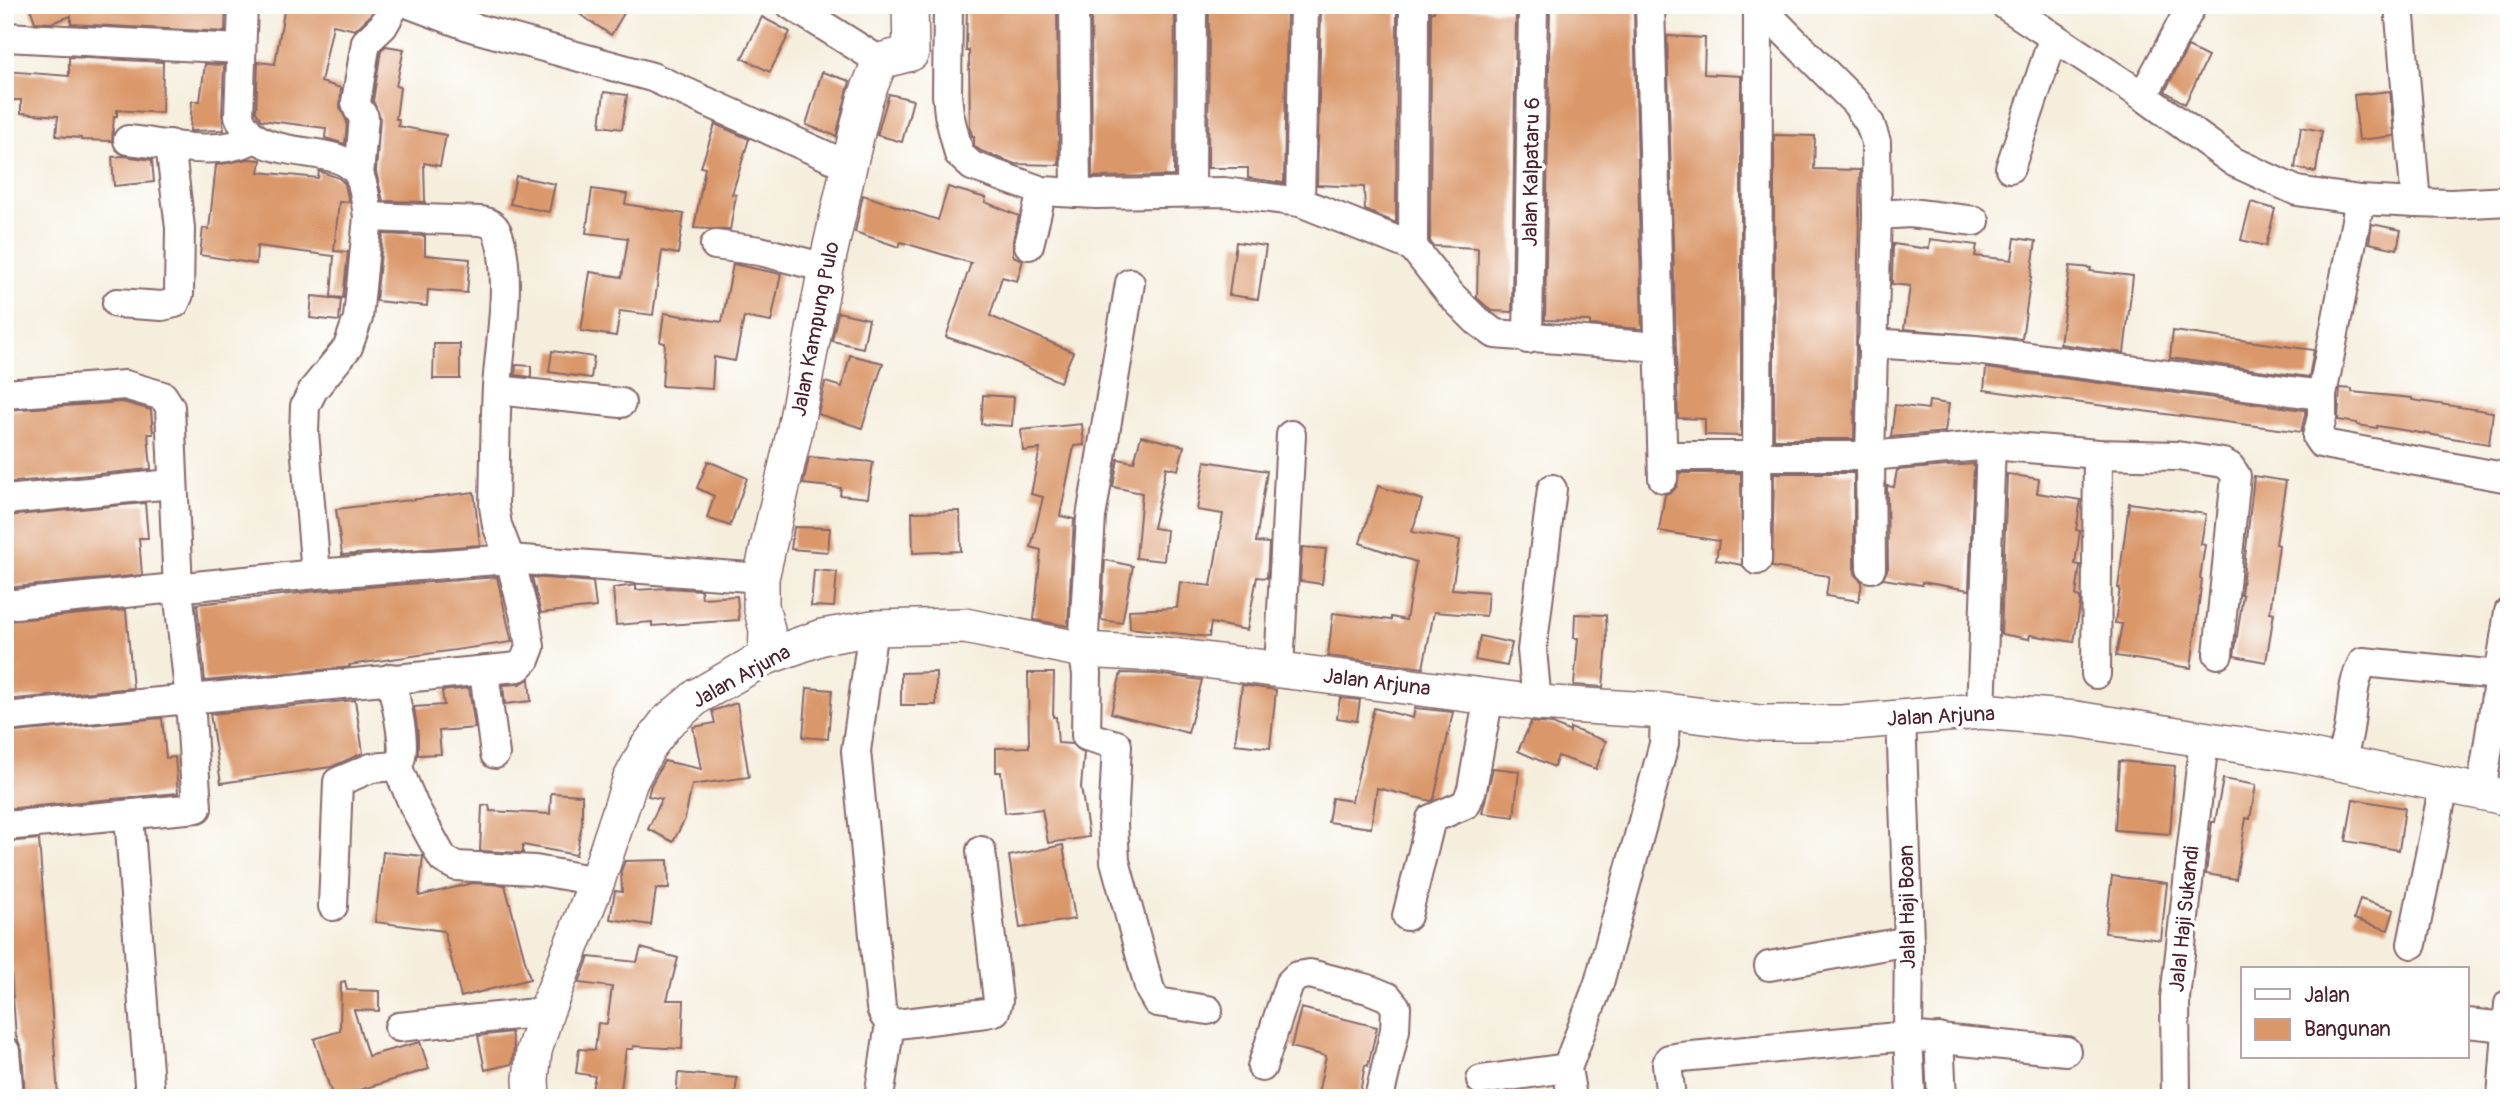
<svg xmlns="http://www.w3.org/2000/svg" width="2514" height="1103" viewBox="0 0 2514 1103" font-family="Pangolin,sans-serif">
  <rect width="100%" height="100%" fill="#fff"/>
  <filter id="ink" filterUnits="userSpaceOnUse"><feTurbulence type="fractalNoise" baseFrequency=".0143" numOctaves="2"/><feDisplacementMap in="SourceGraphic" scale="14" xChannelSelector="R" yChannelSelector="G"/><feConvolveMatrix kernelMatrix="1 2 1 2 8 2 1 2 1" color-interpolation-filters="sRGB"/></filter>
  <filter id="wash" filterUnits="userSpaceOnUse"><feTurbulence type="fractalNoise" baseFrequency=".00686" numOctaves="4" result="noise"/><feDisplacementMap in="SourceGraphic" scale="28" xChannelSelector="R" yChannelSelector="G"/><feGaussianBlur stdDeviation="1.57" result="paint"/><feColorMatrix in="noise" values="0 0 0 0 0 0 0 0 0 0 0 0 0 0 0 0 0 1.4 0 .05"/><feComposite in="paint" operator="in"/></filter>
  <g filter="url(#wash)">
    <rect width="100%" height="100%" fill="#f5eedd"/>
    <g id="blocks">
      <g fill="#da9769">
        <polygon points="29,5 226,5 225,32 71,24 71,16 51,23 35,22"/>
        <polygon points="285,5 376,5 370,16 355,30 333,25 321,82 341,88 340,107 347,122 345,144 325,138 326,128 261,120 256,112 258,62 275,64"/>
        <polygon points="566,5 629,5 611,35"/>
        <polygon points="967,5 1057,5 1059,165 1015,164 981,151 974,146 974,136 972,136 970,128 969,51 966,51"/>
        <polygon points="1139,5 1175,5 1174,176 1092,177 1091,9 1139,9"/>
        <polygon points="1209,5 1287,5 1284,183 1248,178 1248,168 1208,168"/>
        <polygon points="1321,5 1359,5 1359,9 1397,11 1396,223 1365,210 1364,187 1317,185"/>
        <polygon points="1435,5 1516,12 1512,312 1492,311 1477,298 1478,248 1433,246 1430,241 1431,12 1434,12"/>
        <polygon points="1550,5 1585,5 1585,9 1634,10 1642,329 1590,325 1590,321 1545,320"/>
        <polygon points="762,17 790,32 770,72 742,58"/>
        <polygon points="1667,36 1705,38 1704,74 1741,76 1741,436 1705,435 1705,419 1678,418"/>
        <polygon points="386,46 404,49 396,86 400,87 396,119 399,119 398,126 446,135 440,166 424,163 425,202 383,201 376,172 380,117 373,101 381,50"/>
        <polygon points="2188,47 2208,57 2185,104 2165,91"/>
        <polygon points="69,57 163,62 162,113 117,110 117,116 114,116 112,141 81,140 81,138 56,136 58,116 21,113 21,100 5,100 5,71 69,76"/>
        <polygon points="205,64 224,65 222,115 224,130 190,131 192,101 200,101"/>
        <polygon points="822,72 850,81 836,136 806,125"/>
        <polygon points="2390,91 2394,136 2359,140 2354,95"/>
        <polygon points="604,92 627,95 622,129 600,126"/>
        <polygon points="889,94 913,100 902,142 877,135"/>
        <polygon points="715,124 749,139 732,194 736,195 730,230 694,228 705,168 701,167"/>
        <polygon points="2301,127 2322,131 2316,172 2295,168"/>
        <polygon points="1774,135 1815,136 1814,169 1860,170 1854,439 1774,439"/>
        <polygon points="124,156 152,160 154,182 114,186 112,157"/>
        <polygon points="248,159 261,160 259,172 318,178 319,171 339,178 345,184 349,202 339,202 334,251 348,252 343,298 331,297 334,256 257,246 256,264 200,255 203,228 209,229 216,165"/>
        <polygon points="516,176 555,184 549,212 510,204"/>
        <polygon points="948,187 986,198 985,202 1019,216 1013,241 1013,256 1023,260 1017,281 1002,277 990,316 1073,352 1060,382 997,354 946,337 971,263 901,242 899,247 855,232 863,195 938,220"/>
        <polygon points="592,189 627,194 625,204 684,214 678,254 662,251 653,315 620,311 616,336 581,331 590,272 622,277 628,238 586,233"/>
        <polygon points="2251,202 2275,209 2266,246 2241,240"/>
        <polygon points="2372,224 2401,230 2397,249 2369,243"/>
        <polygon points="383,234 425,236 425,255 470,259 467,293 428,290 427,306 376,301"/>
        <polygon points="2015,238 2036,241 2022,339 1904,329 1910,286 1892,284 1893,244 1929,249 1930,239 1977,245 1975,256 2012,260"/>
        <polygon points="1236,242 1266,246 1258,299 1229,295"/>
        <polygon points="733,264 781,274 771,322 744,317 735,361 714,357 712,389 662,386 665,343 660,342 664,313 722,322"/>
        <polygon points="2070,266 2091,268 2090,271 2133,276 2124,353 2060,344"/>
        <polygon points="312,296 341,299 339,321 310,318"/>
        <polygon points="838,312 869,319 863,348 832,341"/>
        <polygon points="2173,331 2314,350 2309,377 2170,358"/>
        <polygon points="434,344 460,344 460,379 433,379"/>
        <polygon points="552,351 594,357 591,378 549,372"/>
        <polygon points="850,355 883,363 862,428 818,414 825,382 842,387"/>
        <polygon points="516,365 531,366 531,377 515,375"/>
        <polygon points="1986,368 2305,410 2305,415 2301,432 2029,396 1984,390"/>
        <polygon points="2340,388 2352,389 2352,392 2412,398 2412,400 2493,412 2489,444 2377,426 2377,428 2357,425 2357,423 2338,420"/>
        <polygon points="983,395 1014,397 1012,426 981,424"/>
        <polygon points="1929,401 1949,404 1945,432 1891,437 1895,405 1928,409"/>
        <polygon points="123,402 151,410 153,434 148,434 151,469 5,483 5,410"/>
        <polygon points="1082,424 1084,445 1074,446 1060,516 1074,519 1068,626 1034,620 1041,550 1031,547 1043,497 1031,494 1040,449 1023,451 1021,430"/>
        <polygon points="1141,436 1184,446 1178,470 1166,467 1153,528 1167,530 1164,561 1136,558 1142,493 1113,487 1118,459 1134,462"/>
        <polygon points="809,457 873,462 868,498 840,495 841,488 803,484"/>
        <polygon points="708,461 747,478 730,526 707,518 714,496 697,488"/>
        <polygon points="1205,461 1267,471 1256,542 1269,543 1267,578 1257,577 1247,630 1211,623 1209,637 1130,628 1129,610 1177,608 1180,582 1211,586 1223,514 1197,510"/>
        <polygon points="1974,464 1969,590 1922,582 1922,585 1883,579 1888,568 1887,486 1894,487 1897,470"/>
        <polygon points="1679,473 1741,473 1742,565 1716,560 1719,541 1659,531 1665,494 1672,492 1677,486"/>
        <polygon points="1774,473 1854,473 1854,568 1856,576 1862,582 1859,601 1826,596 1829,576 1772,567"/>
        <polygon points="2007,474 2039,479 2037,493 2081,500 2076,530 2080,531 2075,564 2080,565 2076,596 2080,597 2080,605 2074,642 2030,635 2029,639 2001,634"/>
        <polygon points="2254,476 2286,481 2276,544 2279,545 2270,612 2274,613 2266,662 2234,656 2243,595 2241,595"/>
        <polygon points="1378,486 1422,500 1412,532 1460,540 1452,589 1488,592 1486,616 1434,612 1423,668 1328,656 1333,613 1391,620 1391,617 1406,620 1416,562 1360,543"/>
        <polygon points="474,492 480,545 342,555 336,509"/>
        <polygon points="145,503 148,538 139,538 142,575 5,588 5,516"/>
        <polygon points="2129,503 2206,514 2201,544 2205,545 2200,578 2202,579 2191,668 2116,656 2122,624 2115,623 2120,588 2118,588"/>
        <polygon points="960,511 961,551 913,553 912,512"/>
        <polygon points="794,527 830,528 828,552 791,549"/>
        <polygon points="1302,547 1326,549 1322,584 1300,581"/>
        <polygon points="1105,560 1133,566 1122,623 1101,620"/>
        <polygon points="814,570 837,572 834,607 811,606"/>
        <polygon points="497,577 512,642 349,665 350,667 205,681 197,604 317,591"/>
        <polygon points="532,577 593,582 596,607 541,613"/>
        <polygon points="636,585 636,590 668,588 701,590 702,598 737,596 739,620 652,626 652,622 616,625 613,588"/>
        <polygon points="126,610 133,688 5,700 5,621"/>
        <polygon points="1575,614 1606,615 1607,645 1603,687 1574,685 1578,638 1574,638"/>
        <polygon points="1480,636 1512,643 1507,666 1475,660"/>
        <polygon points="936,672 936,705 901,705 901,673"/>
        <polygon points="1028,673 1054,673 1053,717 1056,717 1058,743 1072,744 1084,753 1081,787 1089,837 1048,843 1042,809 1005,813 1001,772 996,772 996,748 1029,747"/>
        <polygon points="1121,673 1155,674 1202,680 1188,733 1111,713"/>
        <polygon points="529,679 531,701 505,704 503,685 520,684"/>
        <polygon points="1242,685 1276,690 1270,748 1235,744"/>
        <polygon points="469,688 475,728 439,731 441,754 418,755 418,735 414,707 444,705 442,691"/>
        <polygon points="807,688 832,690 828,739 803,737"/>
        <polygon points="1340,698 1360,700 1357,721 1337,718"/>
        <polygon points="355,700 363,753 331,767 221,783 210,714"/>
        <polygon points="737,703 749,777 692,785 685,819 673,842 648,829 662,799 648,796 651,785 664,761 701,769 693,727 715,723 712,711"/>
        <polygon points="1374,708 1413,718 1415,708 1453,712 1434,799 1431,801 1377,788 1371,828 1328,822 1332,798 1352,801"/>
        <polygon points="162,718 166,758 175,757 178,793 5,809 5,733"/>
        <polygon points="1531,722 1553,724 1570,732 1570,728 1606,741 1596,769 1558,756 1554,767 1518,751"/>
        <polygon points="2119,761 2175,766 2170,834 2115,830"/>
        <polygon points="1493,768 1519,771 1514,817 1482,813"/>
        <polygon points="2223,779 2256,785 2250,819 2246,818 2236,879 2206,874 2212,822 2215,822"/>
        <polygon points="551,793 582,795 582,824 576,855 523,845 523,853 480,851 482,806 489,805 490,811 550,814"/>
        <polygon points="2353,799 2405,808 2399,850 2346,841"/>
        <polygon points="39,839 57,1082 58,1098 25,1098 22,1050 16,1036 5,895 5,842"/>
        <polygon points="1063,845 1075,919 1020,928 1009,856"/>
        <polygon points="383,852 423,856 419,896 473,883 505,885 530,979 461,997 444,931 375,922"/>
        <polygon points="668,860 669,889 656,889 651,925 610,919 615,891 622,892 621,871 625,861"/>
        <polygon points="2112,876 2167,883 2161,940 2105,933"/>
        <polygon points="2360,899 2394,910 2388,930 2354,919"/>
        <polygon points="641,948 678,958 667,1000 684,1000 682,1049 633,1046 633,1049 626,1049 620,1098 590,1098 595,1076 576,1073 579,1049 595,1050 598,1023 607,1024 612,987 579,983 589,957 637,962"/>
        <polygon points="345,981 347,990 379,991 379,1011 354,1010 368,1056 420,1042 429,1069 333,1098 314,1039 340,1031 341,982"/>
        <polygon points="1301,1008 1377,1027 1368,1066 1365,1065 1359,1098 1317,1098 1326,1056 1291,1047"/>
        <polygon points="511,1032 514,1048 512,1064 485,1070 478,1036"/>
        <polygon points="678,1073 737,1078 735,1098 676,1098"/>
      </g>
    </g>
  </g>
  <g filter="url(#ink)">
    <use href="#blocks" fill-opacity="0" stroke="#866769" stroke-width="2"/>
    <g fill="none" stroke-linecap="round" stroke-linejoin="round">
      <defs>
        <g id="minor">
          <polyline points="412,5 471,27 652,77 849,166"/>
          <polyline points="791,5 880,61"/>
          <polyline points="948,5 947,95 949,114 959,154 972,166 1042,191 1096,194 1224,192 1300,202 1413,247 1450,294 1476,320 1495,334 1659,347"/>
          <polyline points="1074,5 1076,193"/>
          <polyline points="1650,5 1663,478"/>
          <polyline points="1758,5 1856,103 1870,124 1876,142 1877,215 1870,456 1871,568"/>
          <polyline points="2005,5 2143,96 2234,162 2297,191 2360,200 2416,203 2451,204 2509,201"/>
          <polyline points="2399,5 2416,203"/>
          <polyline points="5,37 241,49"/>
          <polyline points="2143,96 2192,5"/>
          <path d="M128 140C169 144 218 158 255 138"/>
          <polyline points="2010,168 2053,39"/>
          <polyline points="359,175 364,117 358,109 356,102 366,42 383,26 395,5"/>
          <polyline points="1191,191 1192,5"/>
          <polyline points="2360,200 2322,395 2322,417 2317,437 2321,443 2329,445 2509,478"/>
          <polyline points="1300,202 1304,5"/>
          <polyline points="1877,215 1910,213 1975,221"/>
          <polyline points="715,245 760,251 826,268"/>
          <polyline points="1029,245 1042,191"/>
          <polyline points="1413,247 1414,5"/>
          <polyline points="1130,283 1091,517 1083,650 1087,674 1086,736 1117,745 1113,824 1115,861 1150,990 1157,1002 1208,1010"/>
          <polyline points="117,303 162,306 175,303 179,294 180,228 170,144"/>
          <polyline points="1528,339 1533,5"/>
          <polyline points="1872,343 1975,350 2322,395"/>
          <polyline points="497,390 621,403"/>
          <polyline points="5,394 125,385 163,396 170,407 178,589 190,700 197,808 5,826"/>
          <polyline points="1663,456 1870,456 1991,445 2098,454 2177,456 2223,463 2230,467 2236,476 2218,654"/>
          <polyline points="5,500 172,484"/>
          <polyline points="1757,560 1758,5"/>
          <polyline points="316,574 304,432 305,406 313,390 348,347 358,318 368,217"/>
          <polyline points="5,605 316,574 510,559 761,578"/>
          <path d="M873 628 856 751 881 1007C883 1016 887 1022 897 1024L986 1013 995 1011 998 1001 981 851"/>
          <polyline points="1279,669 1291,435"/>
          <polyline points="484,672 495,754"/>
          <polyline points="2096,674 2098,454"/>
          <polyline points="1537,703 1532,650 1552,489"/>
          <polyline points="1981,711 1991,445"/>
          <path d="M5 717 518 667 525 660 530 647 526 621 510 559 497 525 494 506C495 467 495 427 497 387 500 344 512 278 499 237 496 226 490 222 480 221L368 217C366 204 365 187 359 175 338 138 258 168 239 116L243 5"/>
          <polyline points="1901,717 1909,941 1908,1036 1911,1098"/>
          <path d="M2337 762C2357 733 2346 693 2363 662L2499 675"/>
          <polyline points="397,766 414,806 443,859 456,866 535,870 597,881"/>
          <polyline points="2481,793 2509,612"/>
          <polyline points="129,815 150,1098"/>
          <path d="M333 906 338 782 371 768 397 766C410 753 394 696 391 678"/>
          <polyline points="1407,916 1431,819 1466,804 1472,789 1489,696"/>
          <polyline points="2412,944 2444,785"/>
          <polyline points="1769,966 1909,941"/>
          <polyline points="2467,1023 2506,1027"/>
          <polyline points="399,1027 546,1012"/>
          <polyline points="1939,1038 1942,1098"/>
          <polyline points="5,1051 9,1098"/>
          <polyline points="1262,1067 1289,984 1297,976 1310,974 1368,989 1388,997 1396,1007 1395,1030 1379,1098"/>
          <polyline points="1481,1080 1567,1068"/>
          <polyline points="879,1098 890,1023"/>
          <polyline points="1572,1098 1567,1068 1599,983 1664,744 1665,711"/>
          <polyline points="1671,1098 1667,1064 1669,1059 1681,1057 1908,1036 2066,1051"/>
          <polyline points="2176,1098 2175,998 2204,740"/>
          <polyline points="2502,1098 2509,1004"/>
        </g>
        <g id="tertiary">
          <polyline points="766,657 767,630 761,606 761,578 794,434 826,268 849,166 865,99 880,61 911,53 910,5"/>
          <polyline points="532,1098 531,1079 534,1051 546,1012 597,881 630,781 648,747 667,722 698,696 766,657 822,637 873,628 965,626 1083,650 1157,654 1537,703 1665,711 1760,723 1842,723 1981,711 2076,719 2297,754 2509,798"/>
        </g>
      </defs>
      <use href="#minor" stroke="#866769" stroke-width="32"/>
      <use href="#tertiary" stroke="#866769" stroke-width="38"/>
      <use href="#minor" stroke="#fff" stroke-width="28"/>
      <use href="#tertiary" stroke="#fff" stroke-width="35"/>
    </g>
  </g>
  <g text-anchor="middle" stroke-width="7" stroke-linejoin="round" paint-order="stroke">
    <g font-size="21" fill="#4a1f2b" stroke="#fff">
      <text transform="translate(1531 172) rotate(-89)" y="7">Jalan Kalpataru 6</text>
      <text transform="translate(815 329) rotate(-79)" y="7">Jalan Kampung Pulo</text>
      <text transform="translate(741 676) rotate(-29)" y="7">Jalan Arjuna</text>
      <text transform="translate(1377 682) rotate(7)" y="7">Jalan Arjuna</text>
      <text transform="translate(1941 716) rotate(-3)" y="7">Jalan Arjuna</text>
      <text transform="translate(1907 907) rotate(-91)" y="7">Jalal Haji Boan</text>
      <text transform="translate(2184 919) rotate(-84)" y="7">Jalal Haji Sukandi</text>
    </g>
  </g>
  <rect width="2514" height="1103" fill="none" stroke="#fff" stroke-width="28"/>
  <rect x="2241" y="967" width="228" height="91" fill="#ffffff" stroke="#b7a5aa" stroke-width="2"/>
  <rect x="2255" y="989" width="35" height="10" fill="#ffffff" stroke="#b7a5aa" stroke-width="2"/>
  <text x="2304" y="1002" font-size="21" fill="#4a1f2b">Jalan</text>
  <rect x="2255" y="1019" width="35" height="21" fill="#da9769" stroke="#b7a5aa" stroke-width="2"/>
  <text x="2304" y="1036" font-size="21" fill="#4a1f2b">Bangunan</text>
</svg>
